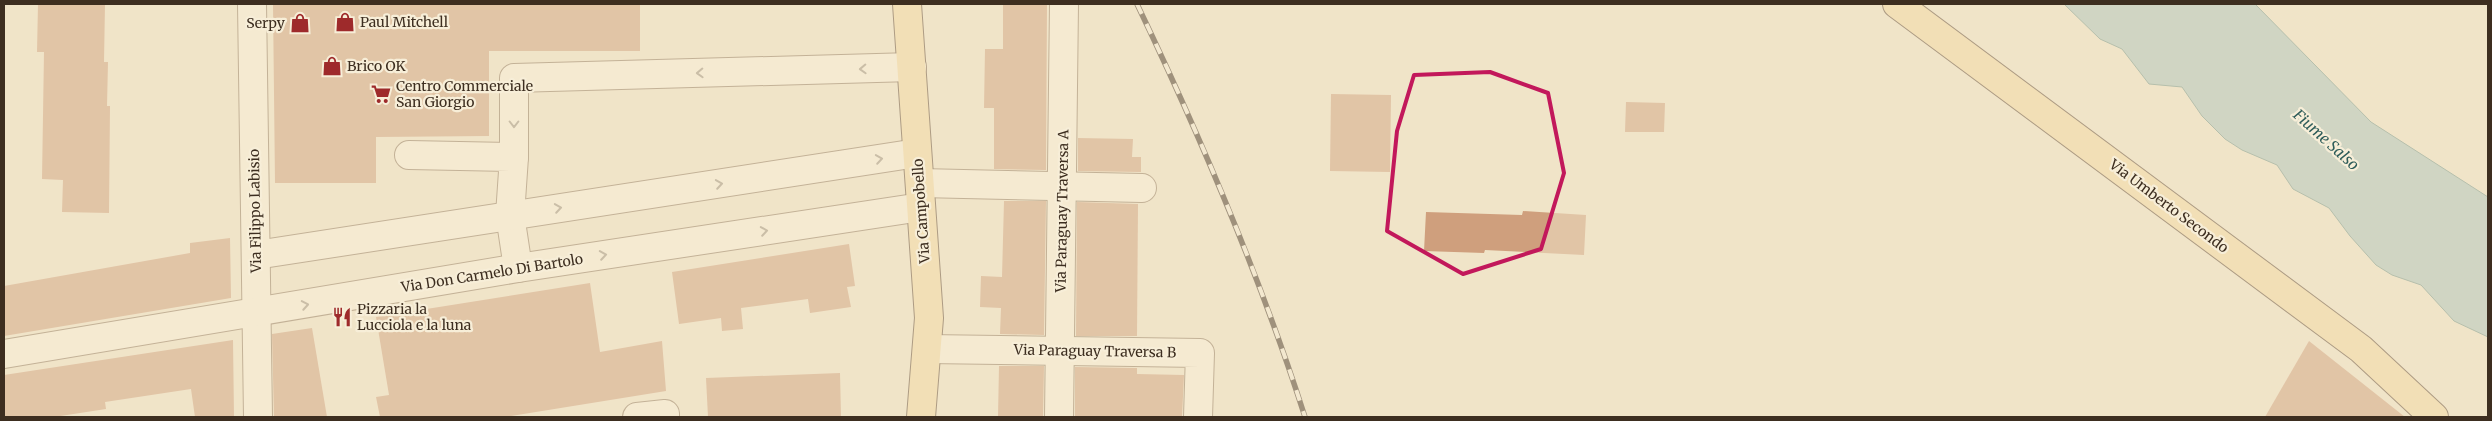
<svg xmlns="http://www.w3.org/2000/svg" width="2492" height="421" viewBox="0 0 2492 421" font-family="Merriweather,serif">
  <rect width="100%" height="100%" fill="#f0e4c8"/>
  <polygon fill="#a9c4bc" stroke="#6f938a" points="2064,4 2255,4 2371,122 2488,197 2488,337 2454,321 2421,285 2392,275 2376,265 2350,236 2329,208 2293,189 2277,165 2242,150 2225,139 2202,116 2182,87 2149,84 2122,49 2100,39"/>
  <g fill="#cf9f7d">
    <polygon points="38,4 105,4 104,62 108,62 107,106 110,106 109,213 62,212 63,180 42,179 44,52 37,52"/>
    <polygon points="273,4 640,4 640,51 489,51 489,136 376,137 376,183 275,183"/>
    <polygon points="1003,4 1047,4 1046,170 994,169 994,108 984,108 985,49 1003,49"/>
    <polygon points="1331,94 1391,95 1390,172 1330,171"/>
    <polygon points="1626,102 1665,103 1664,132 1625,132"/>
    <polygon points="1078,138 1133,139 1132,157 1141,157 1141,172 1078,171"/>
    <polygon points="1004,201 1046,201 1044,335 1000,334 1001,308 980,307 981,276 1002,277"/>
    <polygon points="1077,202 1138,204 1137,336 1076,336"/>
    <polygon points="1523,211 1586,215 1584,255 1485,250 1484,253 1424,251 1426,212 1522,215"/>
    <polygon points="230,238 231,298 4,336 4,286 190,253 190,243"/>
    <polygon points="849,244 855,286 847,287 851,307 810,313 808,299 741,308 743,329 722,331 721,318 679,324 672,272"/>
    <polygon points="590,283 600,352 662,341 666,391 505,417 380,417 376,397 389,395 376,317"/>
    <polygon points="312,328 327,417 274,417 272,334"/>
    <polygon points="233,340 234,417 195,417 191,389 105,402 106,409 54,417 4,417 4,375"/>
    <polygon points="2309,341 2405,417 2265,417"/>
    <polygon points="999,366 1044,366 1043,417 998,417"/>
    <polygon points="1075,367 1137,368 1137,374 1184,375 1182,417 1075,417"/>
    <polygon points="840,373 841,417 708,417 706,378"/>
  </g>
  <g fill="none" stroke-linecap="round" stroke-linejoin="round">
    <defs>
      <g id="minor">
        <polyline points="252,4 258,417"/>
        <polyline points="409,155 514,157 510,215 518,268"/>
        <polyline points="514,157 514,78 912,67"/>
        <polyline points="920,183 1142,188"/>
        <polyline points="256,255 917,153"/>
        <polyline points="927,349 1200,353 1198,417"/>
        <polyline points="4,354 518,268 921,207"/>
        <polyline points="637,417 665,414 665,417"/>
        <polyline points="1059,417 1064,4"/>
      </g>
      <g id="major">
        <polyline points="907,4 929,318 921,417"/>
        <polyline points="1897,4 2361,349 2434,417"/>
      </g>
    </defs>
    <use href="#minor" stroke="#8d765c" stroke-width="30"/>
    <use href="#major" stroke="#5b4430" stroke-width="30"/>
    <use href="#minor" stroke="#faf1dc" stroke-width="28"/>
    <use href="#major" stroke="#f3d9a0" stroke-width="28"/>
    <defs>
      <path id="rail" d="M1137 4C1201 138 1260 276 1305 417"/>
    </defs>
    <use href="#rail" stroke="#3d2e20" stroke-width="5.5"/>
    <use href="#rail" stroke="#f7eed8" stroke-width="4" stroke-dasharray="11" stroke-linecap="butt"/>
  </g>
  <defs><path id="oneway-chevron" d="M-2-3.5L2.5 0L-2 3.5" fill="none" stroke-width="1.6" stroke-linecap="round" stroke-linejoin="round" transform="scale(1.25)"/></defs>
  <g stroke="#9c907e">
    <use href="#oneway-chevron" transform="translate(863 69) rotate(178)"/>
    <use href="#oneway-chevron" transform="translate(700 73) rotate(178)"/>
    <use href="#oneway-chevron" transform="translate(514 124) rotate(90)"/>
    <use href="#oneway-chevron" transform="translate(879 159) rotate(-9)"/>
    <use href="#oneway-chevron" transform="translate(719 184) rotate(-9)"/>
    <use href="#oneway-chevron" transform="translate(558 208) rotate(-9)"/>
    <use href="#oneway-chevron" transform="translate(764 231) rotate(-9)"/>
    <use href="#oneway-chevron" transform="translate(603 255) rotate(-9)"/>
    <use href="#oneway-chevron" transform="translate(305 305) rotate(-10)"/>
  </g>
  <path d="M0 0H2492V421H0ZM1490 72 1548 93 1564 173 1541 249 1463 274 1387 231 1397 131 1414 75Z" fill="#f0e4c8" fill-opacity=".55" fill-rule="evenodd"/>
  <path fill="none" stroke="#c2185b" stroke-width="4" stroke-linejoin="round" d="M1490 72 1548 93 1564 173 1541 249 1463 274 1387 231 1397 131 1414 75Z"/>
  <defs>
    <symbol id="shop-bare" viewBox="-9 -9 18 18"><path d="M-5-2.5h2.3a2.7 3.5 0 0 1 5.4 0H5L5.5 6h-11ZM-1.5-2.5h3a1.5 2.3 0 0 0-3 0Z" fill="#9e2a2b" stroke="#f7eed8" stroke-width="2.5" paint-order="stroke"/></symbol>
    <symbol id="supermarket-bare" viewBox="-9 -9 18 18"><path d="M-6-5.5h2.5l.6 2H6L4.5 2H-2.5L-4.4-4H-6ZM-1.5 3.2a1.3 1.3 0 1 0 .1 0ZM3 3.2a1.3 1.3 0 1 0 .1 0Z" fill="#9e2a2b" stroke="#f7eed8" stroke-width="2.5" paint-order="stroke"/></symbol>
    <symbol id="restaurant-bare" viewBox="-9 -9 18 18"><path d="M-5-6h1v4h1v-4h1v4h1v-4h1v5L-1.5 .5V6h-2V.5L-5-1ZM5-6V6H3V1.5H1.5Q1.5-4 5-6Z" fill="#9e2a2b" stroke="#f7eed8" stroke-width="2.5" paint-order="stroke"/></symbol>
  </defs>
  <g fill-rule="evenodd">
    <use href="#shop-bare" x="331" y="8" width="28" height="28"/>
    <use href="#shop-bare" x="286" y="9" width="28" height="28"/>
    <use href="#shop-bare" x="318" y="52" width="28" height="28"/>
    <use href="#supermarket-bare" x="367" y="80" width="28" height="28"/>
    <use href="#restaurant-bare" x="328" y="303" width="28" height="28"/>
  </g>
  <g text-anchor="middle" stroke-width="4.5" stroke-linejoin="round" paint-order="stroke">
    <g font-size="14" fill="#3d2e20" stroke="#f7eed8" text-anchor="start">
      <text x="360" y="27">Paul Mitchell</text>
      <text x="285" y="28" text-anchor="end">Serpy</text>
      <text x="347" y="71">Brico OK</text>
      <text x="396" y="91">Centro Commerciale<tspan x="396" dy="16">San Giorgio</tspan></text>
      <text x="357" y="314">Pizzaria la<tspan x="357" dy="16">Lucciola e la luna</tspan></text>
    </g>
    <g font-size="14" fill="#3d2e20" stroke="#f7eed8">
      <text transform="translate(2169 206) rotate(37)" y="5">Via Umberto Secondo</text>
      <text transform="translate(255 211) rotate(-91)" y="5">Via Filippo Labisio</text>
      <text transform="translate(921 211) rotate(-94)" y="5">Via Campobello</text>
      <text transform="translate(1062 211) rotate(-89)" y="5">Via Paraguay Traversa A</text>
      <text transform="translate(492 273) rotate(-9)" y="5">Via Don Carmelo Di Bartolo</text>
      <text transform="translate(1095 351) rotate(1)" y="5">Via Paraguay Traversa B</text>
    </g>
    <g font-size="15" font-style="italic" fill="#2f5d5a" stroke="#f7eed8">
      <text transform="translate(2326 140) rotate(42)" y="5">Fiume Salso</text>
    </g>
  </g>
  <rect width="2492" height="421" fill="none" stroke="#3d2e20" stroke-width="10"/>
</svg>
